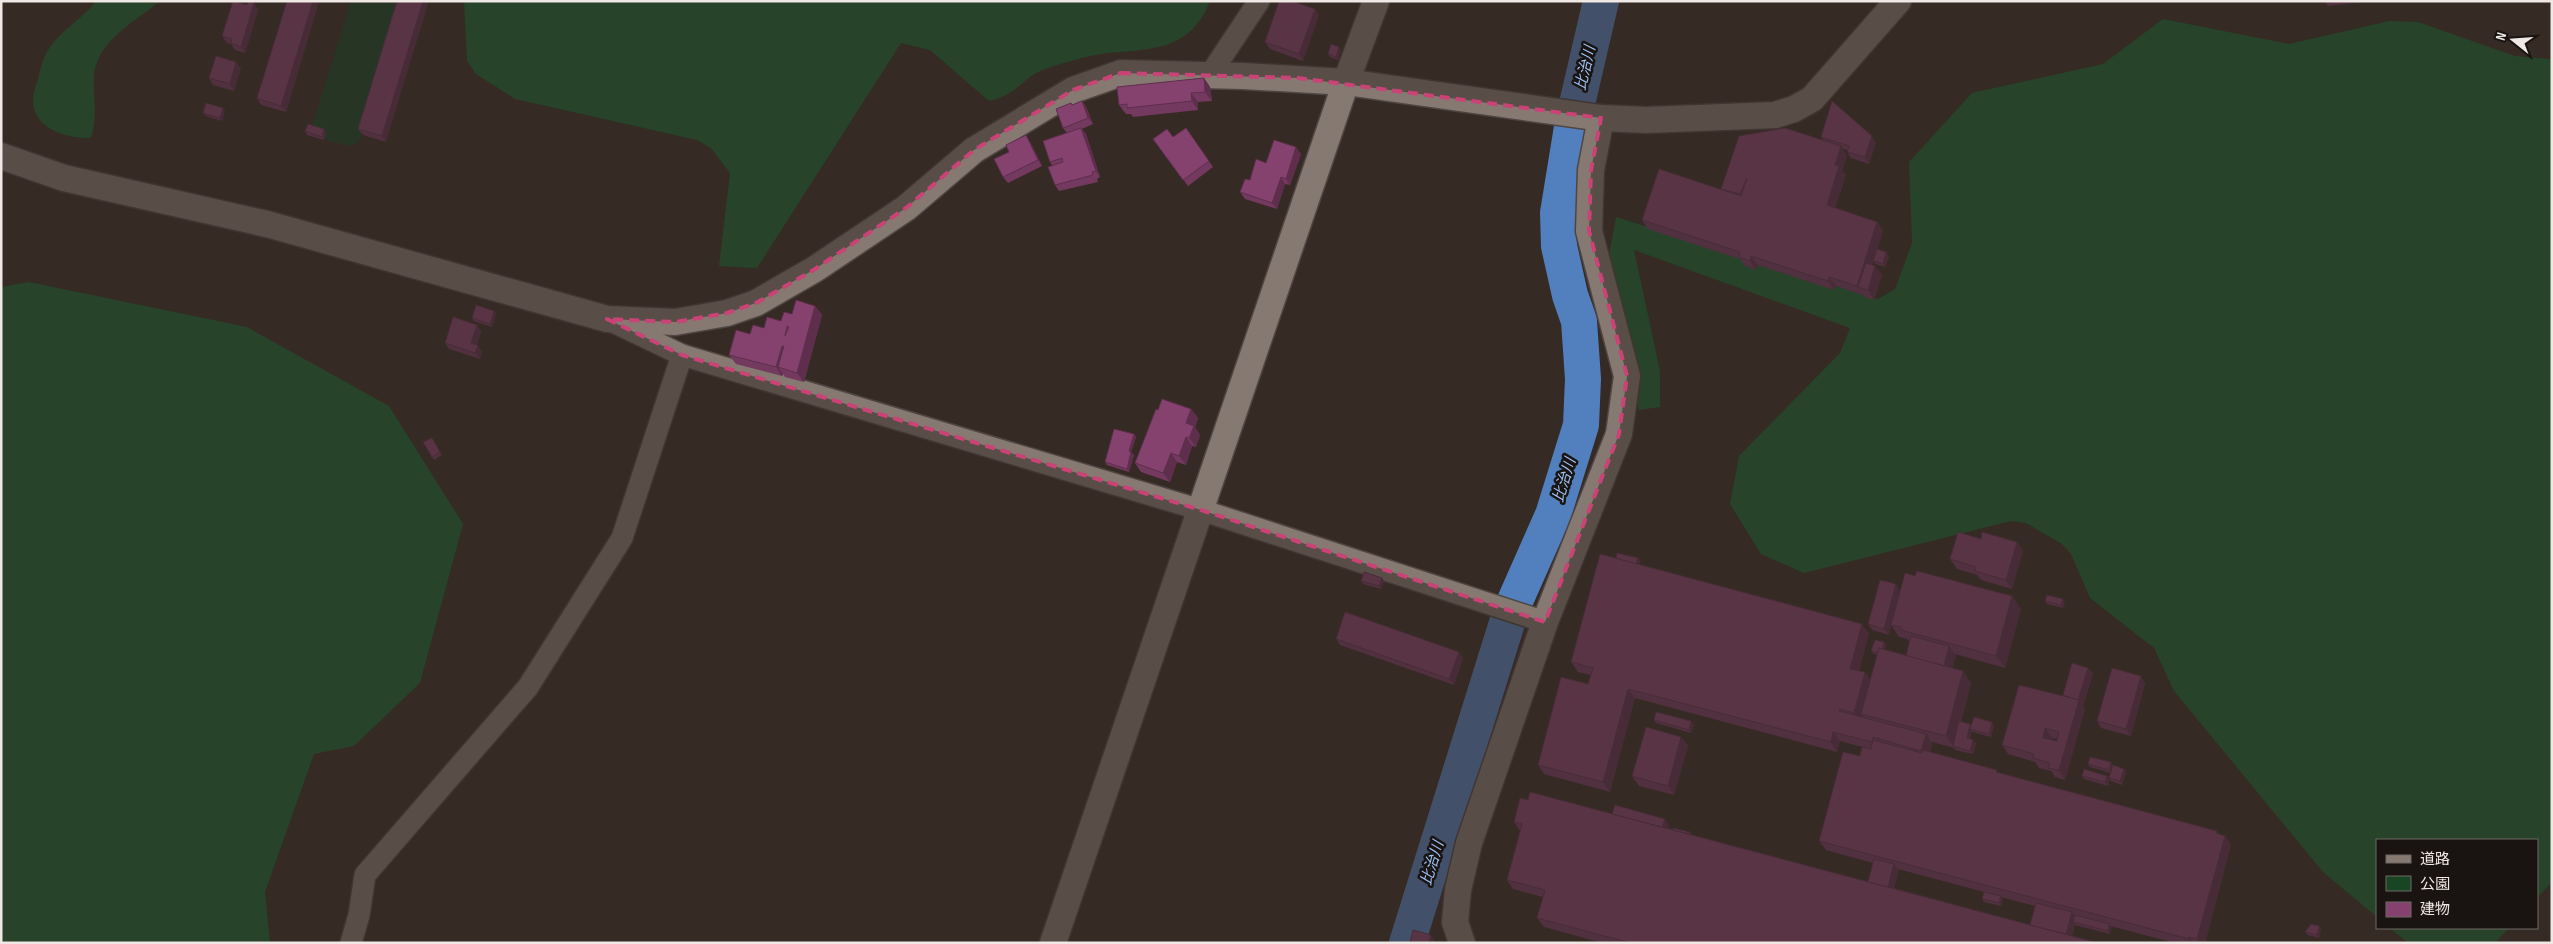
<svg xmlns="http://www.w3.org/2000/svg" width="2553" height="944" viewBox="0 0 2553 944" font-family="'Sofia Sans Condensed','Noto Sans JP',sans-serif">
  <rect width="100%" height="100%" fill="#352a24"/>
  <polygon fill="#184625" points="351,1 402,1 359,142 350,146 309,136"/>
  <g fill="#176330">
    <path d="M96 1H160C136 21 95 42 94 77 93 99 98 117 91 138 68 139 33 129 33 101 33 94 36 85 38 79 41 67 43 57 50 47 62 30 83 18 96 1Z"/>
    <path d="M464 1H1210C1189 54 1148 48 1101 54 1083 57 1063 63 1045 69 1024 76 1017 96 989 101L930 50 901 43 757 268 719 266 730 173 711 148 697 140 515 99 476 74 467 61Z"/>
    <polygon points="2163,19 2289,44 2389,21 2418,22 2515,56 2552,59 2552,882 2537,898 2537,840 2377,840 2377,917 2323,872 2174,691 2154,648 2090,598 2071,554 2062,544 2026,523 2011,521 1804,573 1761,554 1730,504 1739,456 1840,353 1850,328 1634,250 1660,371 1660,407 1639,410 1608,260 1616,217 1878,299 1895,289 1912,243 1909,162 1972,93 2103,64"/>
    <polygon points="29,282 247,327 389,406 463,524 420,683 354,746 314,754 265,892 270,943 1,943 1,287"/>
    <polygon points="2390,928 2509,928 2495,943 2408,943"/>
  </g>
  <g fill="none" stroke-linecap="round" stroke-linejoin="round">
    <polyline stroke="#527fbd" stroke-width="36" points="1407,943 1511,610 1553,515 1581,425 1583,379 1579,321 1570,295 1559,246 1558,213 1573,121 1601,1"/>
    <defs>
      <g id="minor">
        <polyline points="1209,76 1259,1"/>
        <polyline points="611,321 682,355 1201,510 1545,622"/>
        <polyline points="351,943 359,915 365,875 528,687 622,538 682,355"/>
      </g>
      <g id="tertiary">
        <polyline points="1,156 64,178 267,224 607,319 675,322 727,313 756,303 815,269 906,208 974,150 1073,90 1121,73 1243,76 1346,82 1601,118 1646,120 1775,115 1794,109 1812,99 1898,1"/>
        <polyline points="1053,943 1346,82 1376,1"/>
        <polyline points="1462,943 1455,922 1458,890 1469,843 1545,622 1619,434 1627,376 1589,231 1591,170 1601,118"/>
      </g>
    </defs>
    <use href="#minor" stroke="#4f4541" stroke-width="24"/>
    <use href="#tertiary" stroke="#4f4541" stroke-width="29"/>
    <use href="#minor" stroke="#867972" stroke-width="21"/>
    <use href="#tertiary" stroke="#867972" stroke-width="26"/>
  </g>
  <g fill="#73395f" fill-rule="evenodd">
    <polygon points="287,1 319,1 286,112 261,105 257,98"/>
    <polygon points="397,1 386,142 363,135 358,129"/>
    <polygon points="2324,1 2372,1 2328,6"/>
    <polygon points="254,3 258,10 245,53 235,50 231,44 227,43 222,36 247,5"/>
    <polygon points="1319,15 1303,61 1270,49 1265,42"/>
    <polygon points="1341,50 1338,60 1330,57 1328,54"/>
    <polygon points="241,68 234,91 213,85 209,78"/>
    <polygon points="1204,78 1210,87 1212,101 1198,102 1198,110 1133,117 1131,114 1126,114 1119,105"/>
    <polygon points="1082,101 1086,107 1093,124 1082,129 1086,134 1100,177 1097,179 1098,182 1059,191 1055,185 1052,165 1050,162 1067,133 1063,128 1071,103 1073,105"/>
    <polygon points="225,111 222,121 206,116 203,113"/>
    <polygon points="1186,128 1213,167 1188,186 1153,139 1173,137"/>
    <polygon points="324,129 326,132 324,140 307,135 305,131"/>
    <polygon points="1821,137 1876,142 1869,164 1851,158 1847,152 1847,150 1842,149 1847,156 1842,171 1846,175 1835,208 1877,222 1883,231 1877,249 1886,252 1889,256 1885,267 1875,264 1874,261 1872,265 1875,266 1882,275 1874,300 1865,297 1863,295 1836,286 1834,290 1758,265 1756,270 1745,266 1740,259 1648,229 1642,220 1722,190 1721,189 1824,141"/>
    <polygon points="1030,142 1042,166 1008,183 1003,177"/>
    <polygon points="1301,154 1290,185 1285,184 1277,209 1245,199 1240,192 1266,163"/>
    <polygon points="815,306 822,315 804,382 785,377 783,374 782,376 736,364 729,355 750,334 781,321 792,314"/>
    <polygon points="494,311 496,314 492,327 474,321 472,318"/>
    <polygon points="477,325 481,332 477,345 482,352 480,359 449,349 445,343"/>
    <polygon points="1191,409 1198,418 1195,427 1200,435 1196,447 1192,446 1186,465 1177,462 1170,482 1141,472 1135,463 1158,410"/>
    <polygon points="1134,434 1136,437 1131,452 1134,455 1129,472 1107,465 1105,462"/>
    <polygon points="432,438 442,455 434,460 432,457"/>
    <polygon points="1981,539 2017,542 2023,551 2012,589 1981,580 1977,575 1957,569 1950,559"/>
    <path d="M1616 558H1638L1640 561 1639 564 1869 633 1859 671 1865 672 1870 680 1877 655 1874 654 1871 651 1884 642 1886 645 1884 650 1906 656 1910 642 1907 639 1899 637 1891 625 1889 635 1872 630 1868 624 1900 590 1915 576 2012 596 2021 609 2005 668 1955 654 1956 656 1952 668 1963 671 1971 683 1961 722 1971 726H1994L1991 737 1973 732 1972 731 1970 739 1976 743 1973 754 1955 750 1954 748 1932 742V743L1930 752 1999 773 2225 836 2231 845 2205 943H2175L2110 926 2111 928 2110 934 2075 925V924L2072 936 2098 943H1602L1544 927 1537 918 1543 897 1513 889 1507 880 1520 831 1514 822 1528 800 1612 814 1669 825 1668 828 1690 832 1692 835 1868 882 1873 863 1826 850 1819 841 1860 756 1862 747 1840 741 1837 752 1635 698 1610 792 1544 774 1538 765 1588 684 1591 675 1578 672 1571 662ZM1898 869 1984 892 1982 899 1984 902 2001 906 2003 899 2001 897 2035 906 2030 925 1894 888Z"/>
    <polygon points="1361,581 1384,581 1381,589 1363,584"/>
    <polygon points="2045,601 2065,602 2063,608 2047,604"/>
    <polygon points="1336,639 1463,658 1454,685 1340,645"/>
    <path d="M2088 668 2093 674 2083 706 2085 709 2065 780 2055 777 2051 771 2039 768 2035 762 2008 754 2002 745 2063 696ZM2052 738 2057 739V741L2051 740Z"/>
    <polygon points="2145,683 2131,736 2101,728 2097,721"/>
    <polygon points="1654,720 1691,721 1694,725 1691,733 1656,723"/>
    <polygon points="1681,737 1688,746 1674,795 1639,786 1632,776"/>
    <polygon points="2111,762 2113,766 2126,772 2122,785 2111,781 2109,778 2111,773 2090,767 2088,764"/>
    <polygon points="2082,776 2107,776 2110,779 2108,786 2084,779"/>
    <polygon points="2319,926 2321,930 2319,938 2308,935 2305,932"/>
  </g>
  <g fill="#5e2e4d">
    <polygon points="313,1 319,1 286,112 281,106"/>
    <polygon points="423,1 429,1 386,142 382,136"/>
    <polygon points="254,3 258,10 245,53 241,47"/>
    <polygon points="1315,9 1319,15 1303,61 1299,54"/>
    <polygon points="1339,47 1341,50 1338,60 1336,57"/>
    <polygon points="236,62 241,68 234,91 230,84"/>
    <polygon points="1204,78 1210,87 1212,101 1205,92"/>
    <polygon points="1191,93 1198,102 1198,110 1192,101"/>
    <polygon points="1082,101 1086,107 1093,124 1088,118"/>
    <polygon points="223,108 225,111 222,121 220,118"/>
    <polygon points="1081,128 1086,134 1100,177 1096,171"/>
    <polygon points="324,129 326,132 324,140 322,137"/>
    <polygon points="1026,135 1030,142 1042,166 1038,160"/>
    <polygon points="1872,136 1876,142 1869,164 1865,157"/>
    <polygon points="1841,146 1847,156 1842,171 1846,175 1833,215 1827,205 1835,165"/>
    <polygon points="1296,147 1301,154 1290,185 1286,179"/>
    <polygon points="1281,177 1285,184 1277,209 1272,203"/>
    <polygon points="1877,222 1883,231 1865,290 1858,287 1863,295 1857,286"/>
    <polygon points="1886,252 1889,256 1885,267 1883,264"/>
    <polygon points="1751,256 1758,265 1756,270 1750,261"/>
    <polygon points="1875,266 1882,275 1874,300 1868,290"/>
    <polygon points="1829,277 1836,286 1834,290 1828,281"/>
    <polygon points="815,306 822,315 804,382 797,373"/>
    <polygon points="494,311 496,314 492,327 490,324"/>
    <polygon points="477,325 481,332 475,349 471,343"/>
    <polygon points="478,345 482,352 480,359 475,353"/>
    <polygon points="782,346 788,355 778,367 783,374 782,376 776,367"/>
    <polygon points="1191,409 1198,418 1195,427 1200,435 1196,447 1189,438 1186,423"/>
    <polygon points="1134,434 1136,437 1131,452 1134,455 1129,472 1127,469 1129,451"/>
    <polygon points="1186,437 1192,446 1186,465 1179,456"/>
    <polygon points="1171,453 1177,462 1170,482 1163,473"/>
    <polygon points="2017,542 2023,551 2012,589 2006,580"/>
    <polygon points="1638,558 1640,561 1638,568 1636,565"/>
    <polygon points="1382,578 1384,581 1381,589 1379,586"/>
    <polygon points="1896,584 1900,591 1889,635 1884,629"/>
    <polygon points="2012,596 2021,609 2005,668 1996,656"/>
    <polygon points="2063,599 2065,602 2063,608 2061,605"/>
    <polygon points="1862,624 1869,633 1857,678 1850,669"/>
    <polygon points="1884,642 1886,645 1883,657 1880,653"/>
    <polygon points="1949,646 1956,656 1950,676 1944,667"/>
    <polygon points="1459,652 1463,658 1454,685 1449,679"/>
    <polygon points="2088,668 2093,674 2083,706 2085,709 2065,780 2059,770"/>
    <polygon points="1963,671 1971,683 1955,747 1953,746 1946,736"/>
    <polygon points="1865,672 1872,682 1861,714 1863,715 1861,722 1854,713"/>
    <polygon points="2141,676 2145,683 2131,736 2126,729"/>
    <polygon points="1628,689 1635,698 1610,792 1603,782"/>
    <polygon points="1691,721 1694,725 1691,733 1689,730"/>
    <polygon points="1992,722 1994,726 1991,737 1989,734"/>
    <polygon points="1970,724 1973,728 1970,729 1972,731 1969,741 1967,738"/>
    <polygon points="2045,728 2052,738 2049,747 2043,738"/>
    <polygon points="1833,732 1840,741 1837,752 1831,742"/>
    <polygon points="1926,734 1932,743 1928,760 1921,751"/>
    <polygon points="1681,737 1688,746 1674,795 1668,786"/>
    <polygon points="1973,740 1976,743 1973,754 1970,751"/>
    <polygon points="2111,762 2113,766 2111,773 2109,770"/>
    <polygon points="2124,769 2126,772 2122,785 2120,781"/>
    <polygon points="2107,776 2110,779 2108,786 2105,782"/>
    <polygon points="1665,819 1669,825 1666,834 1662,828"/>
    <polygon points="2217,831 2223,840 2225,836 2231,845 2205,943 2200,943 2197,939"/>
    <polygon points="1894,864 1899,870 1893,894 1888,888"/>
    <polygon points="2001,896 2003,899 2001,906 1999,903"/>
    <polygon points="2072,912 2076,918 2073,922 2075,924 2070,941 2066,935"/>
    <polygon points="2109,924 2111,928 2110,934 2108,931"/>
    <polygon points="2319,926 2321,930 2319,938 2317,935"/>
    <polygon points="1431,935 1436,943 1429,943"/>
    <polygon points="2189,937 2193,943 2191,943 2189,939"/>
  </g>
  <g fill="#86426e" stroke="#5e2e4d" fill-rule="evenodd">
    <polygon points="233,1 247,5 248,1 254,3 241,47 231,43 232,39 222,36"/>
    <polygon points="287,1 313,1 281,106 257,98"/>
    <polygon points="397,1 423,1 382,136 358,129"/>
    <polygon points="1279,1 1292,1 1315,9 1299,54 1265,42"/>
    <polygon points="1331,44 1339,47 1336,57 1328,54"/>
    <polygon points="216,56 236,62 230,84 209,78"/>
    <polygon points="1204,78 1205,92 1191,93 1192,101 1127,108 1127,104 1119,105 1117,87"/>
    <polygon points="1082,101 1088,118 1063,128 1056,109 1071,103 1072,105"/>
    <polygon points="1832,101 1872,136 1865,157 1847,152 1849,146 1821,137"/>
    <polygon points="206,103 223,108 220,118 203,113"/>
    <polygon points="308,124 324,129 322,137 305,131"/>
    <polygon points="1081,128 1096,171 1092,172 1093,175 1055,185 1048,167 1063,162 1062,158 1050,162 1043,141"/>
    <polygon points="1186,128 1209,161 1183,180 1153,139 1167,129 1173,137"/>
    <polygon points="1785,128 1841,146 1835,165 1839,166 1827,205 1877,222 1857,286 1829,277 1828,281 1751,256 1750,261 1739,257 1740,252 1642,220 1659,169 1741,196 1747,178 1740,194 1721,189 1739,136"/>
    <polygon points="1026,135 1038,160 1003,177 994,159 1009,152 1006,145"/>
    <polygon points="1274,140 1296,147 1286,179 1281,177 1272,203 1240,192 1245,179 1250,180 1256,159 1266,163"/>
    <polygon points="1877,249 1886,252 1883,264 1873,261"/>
    <polygon points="1866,263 1875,266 1868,290 1858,287"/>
    <path d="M796 300 815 306 797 373 778 367 784 346H782L776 367 729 355 736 330 750 334 753 325 764 328 767 317 781 321 784 312 792 314ZM787 326 789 327 785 336Z"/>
    <polygon points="476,305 494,311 490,324 472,318"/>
    <polygon points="453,317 477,325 471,343 478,345 475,353 445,343"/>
    <polygon points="1162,399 1191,409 1186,423 1194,426 1189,438 1186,437 1179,456 1171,453 1163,473 1135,463 1156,409 1158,410"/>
    <polygon points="1114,429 1134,434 1129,451 1131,452 1127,469 1105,462"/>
    <polygon points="432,438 440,452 432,457 423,442"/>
    <polygon points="1958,532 1981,539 1982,532 2017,542 2006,580 1975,571 1976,567 1950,559"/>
    <polygon points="1617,553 1638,558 1636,564 1616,558"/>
    <polygon points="1600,554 1862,624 1850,669 1865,672 1854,713 1840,709 1839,711 1926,734 1921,751 1873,737 1872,742 1833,732 1831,742 1628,689 1603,782 1538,765 1561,677 1588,684 1593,668 1571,662"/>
    <polygon points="1917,571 2012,596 1996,656 1901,630 1901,627 1891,625 1905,573 1915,576"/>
    <polygon points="1364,572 1382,578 1379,586 1361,581"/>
    <polygon points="1880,580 1896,584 1884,629 1868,624"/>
    <polygon points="2047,595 2063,599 2061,605 2045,601"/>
    <polygon points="1345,612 1459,652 1449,679 1336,639"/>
    <polygon points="1911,636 1949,646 1944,666 1906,656"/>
    <polygon points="1875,640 1884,642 1882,649 1879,648 1877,653 1871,651"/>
    <polygon points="1879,648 1963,671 1946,736 1861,714"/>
    <polygon points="2072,663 2088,668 2078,700 2063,695"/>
    <polygon points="2112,668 2141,676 2126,729 2097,721"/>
    <path d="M2019 685 2079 700 2059 770 2048 768 2050 763 2033 758 2034 754 2002 745ZM2045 728 2059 732 2057 741 2043 738Z"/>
    <polygon points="1656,712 1691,721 1689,730 1654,720"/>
    <polygon points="1974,717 1992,722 1989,734 1970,729"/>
    <polygon points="1959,721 1970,724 1967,738 1973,740 1970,751 1953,746"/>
    <polygon points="1646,727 1681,737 1668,786 1632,776"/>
    <polygon points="1873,740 1922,753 1923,750 1997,770 1996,772 2217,831 2216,833 2225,836 2197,939 2189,937 2189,939 1819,841 1843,752 1860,756 1862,747 1871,749"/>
    <polygon points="2090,757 2111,762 2109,770 2088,764"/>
    <polygon points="2113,765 2124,769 2120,781 2109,778"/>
    <polygon points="2084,769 2107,776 2105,782 2082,776"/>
    <polygon points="1530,792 2098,943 1631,943 1537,918 1545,890 1507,880 1522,824 1514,822 1520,798 1528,800"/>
    <polygon points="1615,805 1665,819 1662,827 1612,814"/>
    <polygon points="1673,828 1690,832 1690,834 1673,830"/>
    <polygon points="1874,859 1894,864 1888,887 1868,882"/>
    <polygon points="1984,892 2001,896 1999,903 1982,899"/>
    <polygon points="2036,903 2072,912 2066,934 2030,925"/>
    <polygon points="2075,915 2109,924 2108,931 2073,922"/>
    <polygon points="2311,924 2319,926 2317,935 2305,932"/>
    <polygon points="1413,930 1431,935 1429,943 1410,943"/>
  </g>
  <path d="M0 0H2553V944H0ZM1121 73 1298 78 1601 118 1591 170 1589 231 1627 376 1619 434 1545 622 1201 510 682 355 607 319 675 322 727 313 756 303 815 269 906 208 974 150 1073 90Z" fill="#352a24" fill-opacity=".55" fill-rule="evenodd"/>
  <path fill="none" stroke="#cb4276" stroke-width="4" stroke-dasharray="10 6" stroke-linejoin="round" d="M1121 73 1298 78 1601 118 1591 170 1589 231 1627 376 1619 434 1545 622 1201 510 682 355 607 319 675 322 727 313 756 303 815 269 906 208 974 150 1073 90Z"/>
  <g text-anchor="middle" stroke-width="5" stroke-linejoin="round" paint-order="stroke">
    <g font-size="15" font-style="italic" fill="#9ec2f6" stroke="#191411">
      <text transform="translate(1585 68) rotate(-77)" y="5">比治川</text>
      <text transform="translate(1564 480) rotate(-73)" y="5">比治川</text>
      <text transform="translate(1432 863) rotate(-73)" y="5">比治川</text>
    </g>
  </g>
  <rect width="2553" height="944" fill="none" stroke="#efe8e4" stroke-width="5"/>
  <rect x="2376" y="839" width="162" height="90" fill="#191411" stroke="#6f6965"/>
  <rect x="2386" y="855" width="25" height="8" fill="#867972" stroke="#6f6965"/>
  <text x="2420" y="864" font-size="15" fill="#efe8e4">道路</text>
  <rect x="2386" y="876" width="25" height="15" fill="#184625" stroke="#6f6965"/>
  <text x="2420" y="889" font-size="15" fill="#efe8e4">公園</text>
  <rect x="2386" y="902" width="25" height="15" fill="#86426e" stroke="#6f6965"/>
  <text x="2420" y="914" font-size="15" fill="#efe8e4">建物</text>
  <g transform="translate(2513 40) rotate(287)" stroke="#191411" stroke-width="4" paint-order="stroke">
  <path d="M0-4L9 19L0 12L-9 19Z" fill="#efe8e4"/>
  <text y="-8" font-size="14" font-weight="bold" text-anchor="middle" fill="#efe8e4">N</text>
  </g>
</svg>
